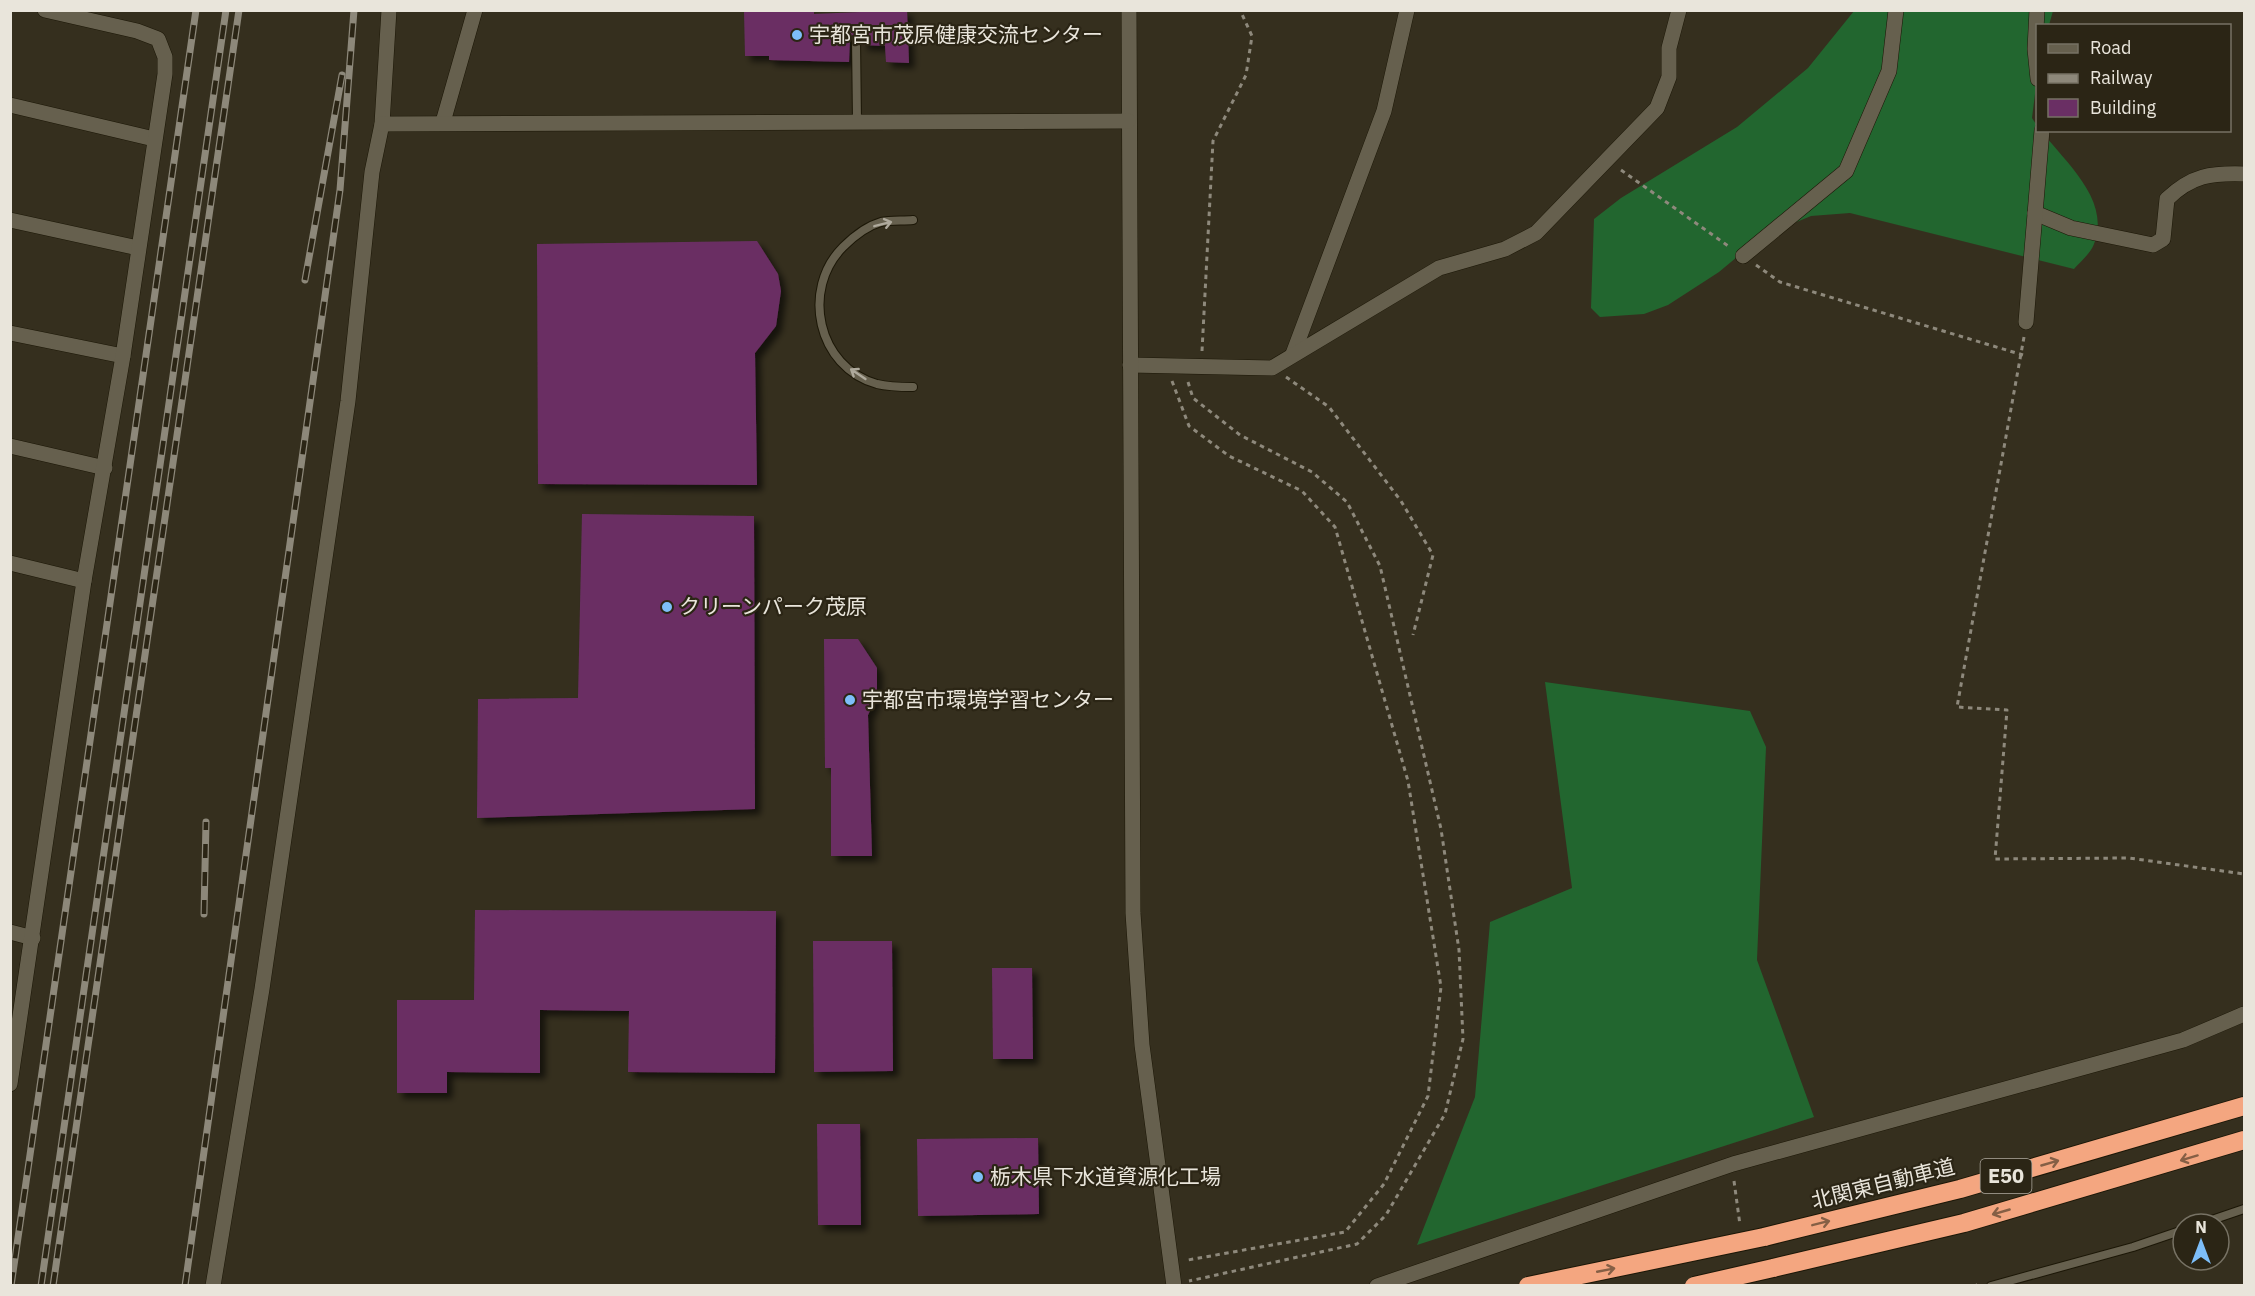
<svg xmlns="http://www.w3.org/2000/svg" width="2255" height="1296" viewBox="0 0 2255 1296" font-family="'IBM Plex Sans','Noto Sans JP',sans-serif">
  <defs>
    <filter id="shadow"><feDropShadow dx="5.5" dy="5.5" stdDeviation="3" flood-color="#0009"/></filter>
  </defs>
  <rect width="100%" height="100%" fill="#352f1e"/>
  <g fill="#22662f">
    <path d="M1854 11H2053L2049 25 2038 26 2037 78 2032 118C2056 156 2113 195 2094 244 2091 253 2080 262 2074 269L1850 213 1811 216 1761 237 1719 272 1668 305 1644 314 1600 317 1591 308 1594 219 1621 198 1737 127 1808 68Z"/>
    <polygon points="1545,682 1750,711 1766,747 1757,960 1814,1117 1417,1245 1475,1097 1490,922 1572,888"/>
  </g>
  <g fill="#6a2f64" filter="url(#shadow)">
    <polygon points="744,10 814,10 814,14 907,10 909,63 886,62 885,46 862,45 862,36 856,33 850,38 849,62 769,60 769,56 745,56"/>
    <polygon points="757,241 778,274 781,291 776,326 755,353 757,485 538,484 537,244"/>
    <polygon points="582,514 754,516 755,809 477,818 478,699 578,698"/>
    <polygon points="824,639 858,639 877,668 877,696 868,715 872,856 831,856 831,768 825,768"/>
    <polygon points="475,910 776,911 775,1073 628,1072 629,1011 540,1010 540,1073 447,1072 447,1093 397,1093 397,1000 474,1000"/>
    <polygon points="813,941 892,941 893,1071 814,1072"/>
    <polygon points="992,968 1032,968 1033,1059 993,1059"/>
    <polygon points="817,1124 860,1124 861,1225 818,1225"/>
    <polygon points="1038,1138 1039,1214 918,1216 917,1139"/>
  </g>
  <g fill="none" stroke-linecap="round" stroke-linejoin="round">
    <defs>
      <g id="lane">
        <polyline points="856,39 857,122"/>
        <path d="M913 220C903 221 891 220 881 222 867 226 853 237 843 247 801 289 817 367 877 384 889 387 902 387 913 387"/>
        <polyline points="2200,1224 2244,1209"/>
        <polyline points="1991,1286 2133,1247 2183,1230"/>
      </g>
      <g id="street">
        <polyline points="2037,10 2035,49 2038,79"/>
        <polyline points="10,105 154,139"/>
        <polyline points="443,122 475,10"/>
        <path d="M2035 213 2071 228 2153 245 2163 239 2167 199C2192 175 2211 173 2244 174"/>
        <polyline points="10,220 138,248"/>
        <polyline points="1743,256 1846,171 1889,71 1896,10"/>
        <polyline points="2026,322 2042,130"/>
        <polyline points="10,333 123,356"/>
        <polyline points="1293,354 1384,111 1407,10"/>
        <polyline points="1130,365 1272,368 1439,268 1505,249 1536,233 1657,108 1669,77 1669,48 1679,10"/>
        <polyline points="10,446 105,468"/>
        <polyline points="10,563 84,581"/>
        <polyline points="10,932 33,938"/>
        <polyline points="10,1084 84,581 123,356 165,74 165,57 158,39 137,31 45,10"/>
        <polyline points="213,1286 262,989 348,401 372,172 382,124 389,10"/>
      </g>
      <g id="secondary">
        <polyline points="1129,10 1133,913 1142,1045 1174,1286"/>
        <polyline points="382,124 1128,121"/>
        <polyline points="1377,1286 1733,1164 2183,1040 2244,1014"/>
      </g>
      <g id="highway">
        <polyline points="1764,1237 1960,1189 2244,1106"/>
        <polyline points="1773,1268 1964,1223 2244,1140"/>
      </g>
    </defs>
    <use href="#lane" stroke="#1c1707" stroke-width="10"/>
    <use href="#street" stroke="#1c1707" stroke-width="16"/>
    <use href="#secondary" stroke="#1c1707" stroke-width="16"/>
    <use href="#highway" stroke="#1c1707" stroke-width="20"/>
    <g stroke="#8e897c" stroke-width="3" stroke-dasharray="4.5 4.5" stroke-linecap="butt">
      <polyline points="1621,170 1731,248"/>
      <polyline points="1756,265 1780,282 2023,355"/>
      <polyline points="2024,337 1957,707 2007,710 1995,859 2129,858 2244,874"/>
      <polyline points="1202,351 1213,141 1246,75 1252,36 1240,10"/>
      <polyline points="1286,377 1329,407 1401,501 1433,555 1413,635"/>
      <polyline points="1172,381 1189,426 1229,456 1302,491 1335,527 1408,781 1441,987 1428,1096 1384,1184 1345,1232 1188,1260"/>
      <polyline points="1188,382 1193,398 1240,435 1312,472 1347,502 1380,566 1441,829 1459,950 1463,1039 1445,1114 1386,1215 1357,1244 1189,1281"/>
      <polyline points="1734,1181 1740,1225"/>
      <polyline points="1967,1286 1977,1285"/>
    </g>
    <use href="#lane" stroke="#66604e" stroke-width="8"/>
    <use href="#street" stroke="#66604e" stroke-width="15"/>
    <use href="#secondary" stroke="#66604e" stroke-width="15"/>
    <use href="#highway" stroke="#f4a680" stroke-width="18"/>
    <defs>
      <g id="rail">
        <polyline points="305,280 342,75"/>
        <polyline points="204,914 206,822"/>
        <polyline points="11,1286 196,10"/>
        <polyline points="41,1286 226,10"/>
        <polyline points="53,1286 239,10"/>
        <polyline points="185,1286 340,190 354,10"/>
      </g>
    </defs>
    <use href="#rail" stroke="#8d887a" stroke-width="7"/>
    <use href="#rail" stroke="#2b2515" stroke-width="4.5" stroke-dasharray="14" stroke-linecap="butt"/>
    <defs>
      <g id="highway-bridge">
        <polyline points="1528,1286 1764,1237"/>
        <polyline points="1694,1286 1773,1268"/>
      </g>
    </defs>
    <use href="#highway-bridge" stroke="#1c1707" stroke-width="20" stroke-linecap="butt"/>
    <use href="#highway-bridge" stroke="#f4a680" stroke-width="18"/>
  </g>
  <defs><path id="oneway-shaft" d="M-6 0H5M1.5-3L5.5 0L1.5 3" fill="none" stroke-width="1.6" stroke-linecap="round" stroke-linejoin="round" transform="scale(1.5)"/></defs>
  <g stroke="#aea99c">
    <use href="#oneway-shaft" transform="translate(883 224) rotate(-14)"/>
    <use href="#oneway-shaft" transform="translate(858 374) rotate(-146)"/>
  </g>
  <g stroke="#855f45">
    <use href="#oneway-shaft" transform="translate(2189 1158) rotate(163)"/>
    <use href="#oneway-shaft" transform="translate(2050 1163) rotate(-16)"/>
    <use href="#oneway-shaft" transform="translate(2001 1212) rotate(164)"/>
    <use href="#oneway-shaft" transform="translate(1821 1223) rotate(-14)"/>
    <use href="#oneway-shaft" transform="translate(1606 1270) rotate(-11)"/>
  </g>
  <g fill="#7dbef9" stroke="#2b2515" stroke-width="2">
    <circle cx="797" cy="35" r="6"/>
    <circle cx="667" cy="607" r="6"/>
    <circle cx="850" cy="700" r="6"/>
    <circle cx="978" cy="1177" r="6"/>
  </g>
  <g text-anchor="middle" stroke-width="4.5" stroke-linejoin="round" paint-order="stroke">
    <rect fill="#2b2515" stroke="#b0aba0" stroke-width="1.5" x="1980.5" y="1159" width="51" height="34" rx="4.5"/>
    <g font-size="20" font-weight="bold" fill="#e9e5db">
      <text x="2006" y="1183">E50</text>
    </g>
    <g font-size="21" fill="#e9e5db" stroke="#2b2515" text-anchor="start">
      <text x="809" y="42">宇都宮市茂原健康交流センター</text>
      <text x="679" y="614">クリーンパーク茂原</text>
      <text x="862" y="707">宇都宮市環境学習センター</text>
      <text x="990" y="1184">栃木県下水道資源化工場</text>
    </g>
    <g font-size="21" fill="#e9e5db" stroke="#2b2515">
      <text transform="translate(1883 1184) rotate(-14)" y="7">北関東自動車道</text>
    </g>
  </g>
  <rect width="2255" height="1296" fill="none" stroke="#e9e5db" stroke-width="24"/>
  <rect x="2036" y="24" width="195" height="108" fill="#2b2515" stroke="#777264" stroke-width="1.5"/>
  <rect x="2048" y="44" width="30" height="9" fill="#66604e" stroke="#777264" stroke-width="1.5"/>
  <text x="2090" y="54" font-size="18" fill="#e9e5db">Road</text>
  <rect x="2048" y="74" width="30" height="9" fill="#8d887a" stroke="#777264" stroke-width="1.5"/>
  <text x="2090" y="84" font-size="18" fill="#e9e5db">Railway</text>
  <rect x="2048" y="99" width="30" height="18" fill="#6a2f64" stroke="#777264" stroke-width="1.5"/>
  <text x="2090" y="114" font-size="18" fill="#e9e5db">Building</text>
  <g transform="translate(2201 1242)"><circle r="28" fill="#2b2515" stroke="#777264" stroke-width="1.5"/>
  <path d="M0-4.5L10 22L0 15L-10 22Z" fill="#7dbef9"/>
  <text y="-9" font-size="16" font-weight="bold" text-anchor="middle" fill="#e9e5db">N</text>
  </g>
</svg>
